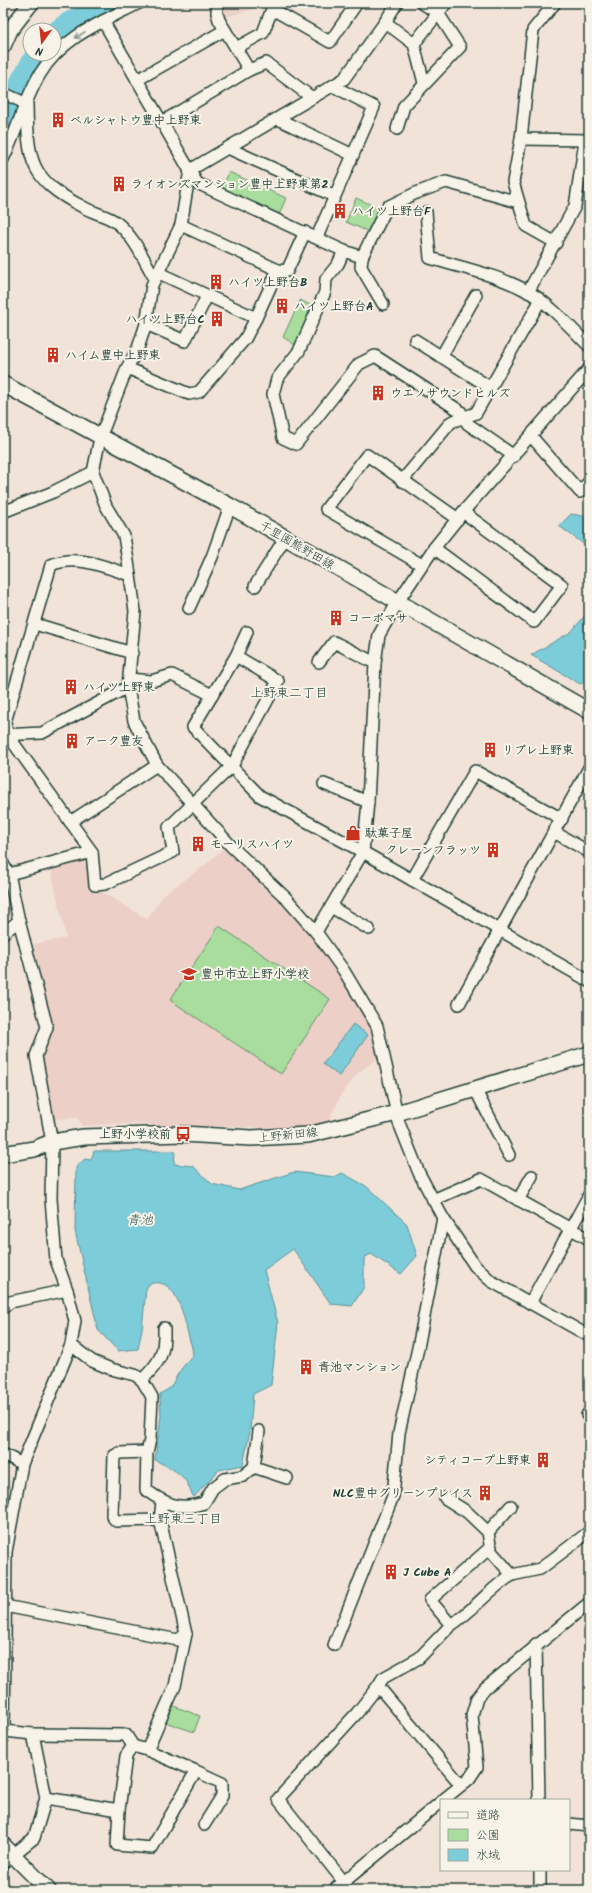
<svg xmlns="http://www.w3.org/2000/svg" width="592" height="1893" viewBox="0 0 592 1893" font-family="Kalam,'Klee One',sans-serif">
  <rect width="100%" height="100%" fill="#f2e3d9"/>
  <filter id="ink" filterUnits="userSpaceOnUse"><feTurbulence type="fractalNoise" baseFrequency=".025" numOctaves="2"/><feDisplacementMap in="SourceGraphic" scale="8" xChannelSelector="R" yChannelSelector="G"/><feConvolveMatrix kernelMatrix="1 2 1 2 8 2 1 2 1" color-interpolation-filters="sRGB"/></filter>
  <g filter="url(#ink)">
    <g fill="#ecd0c7">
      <polygon points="222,3 265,3 266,5 223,18"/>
      <polygon points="225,847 308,932 358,1003 373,1030 379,1057 357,1074 341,1095 328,1123 294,1128 116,1124 82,1126 78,1118 53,1119 40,1059 53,1029 33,944 66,938 51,870 86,858 90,860 91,892 101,891 147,919 164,894 204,866"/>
    </g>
    <g fill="#a9dd9e" stroke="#648d69">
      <polygon points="229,172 286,198 279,215 222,188"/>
      <polygon points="356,198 379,208 369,232 346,222"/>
      <polygon points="300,300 312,306 295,345 283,337"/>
      <polygon points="219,926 330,999 281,1074 170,1000"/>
      <polygon points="171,1705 200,1716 194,1732 165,1722"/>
    </g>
    <g fill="#7dccd9" stroke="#579397">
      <polygon points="571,514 589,517 589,548 559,526"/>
      <polygon points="589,611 589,680 580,684 531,655 571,632"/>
      <polygon points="353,1024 368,1035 339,1076 323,1064"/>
      <path d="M94 1151H175L174 1164 193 1166 212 1184 239 1190 294 1172 335 1177 342 1173 366 1186 407 1224 417 1256 401 1274 371 1254 364 1258V1287L352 1306 331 1304 293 1249 264 1270 278 1323 271 1385 253 1394 250 1431 243 1465 219 1470 194 1497C190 1492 190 1488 187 1483 180 1471 166 1466 155 1460L161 1416 160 1394 170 1388 179 1372 193 1354C192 1345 189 1339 187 1330 183 1313 175 1275 149 1284L146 1289 142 1329 138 1349 118 1351 98 1330 75 1231 76 1167 85 1159 91 1160Z"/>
    </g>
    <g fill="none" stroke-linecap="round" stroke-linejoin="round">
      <g stroke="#7dccd9" stroke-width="24">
        <polyline points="54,35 69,24 111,3"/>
        <polyline points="3,124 23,80 38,54"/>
      </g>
      <defs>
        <g id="street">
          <polyline points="217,3 217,13 219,20 249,70"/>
          <polyline points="397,3 385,22 344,79 190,170 181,225 152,285 146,324 138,348 127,368 100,438 93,472 106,506 124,536 128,561 135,611 128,687 134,721 157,765 232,847 285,897 316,932 344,971 377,1026 399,1123 419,1173 443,1218 475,1266 491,1281 589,1336"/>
          <polyline points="555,3 533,30 521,139 513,182 526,226 556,243"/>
          <polyline points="103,21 197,183 344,251 362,257 387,207 416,193 446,182 518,202"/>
          <polyline points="385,22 414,44"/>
          <polyline points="236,48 263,33 272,9 330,42 357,3"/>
          <polyline points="137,80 225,30"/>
          <polyline points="424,83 414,44 446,3"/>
          <path d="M3 93 27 104C28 161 29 179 83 207 93 213 106 215 116 222 134 236 144 260 155 279"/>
          <polyline points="278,119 353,155"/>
          <polyline points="162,122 249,70 266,63 311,97"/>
          <polyline points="397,129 404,106 460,47 438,13 422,3"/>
          <polyline points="521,139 589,140"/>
          <polyline points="228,148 334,196"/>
          <path d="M3 159C17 132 24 100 40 74 62 37 102 22 139 3"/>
          <path d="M426 212 430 258C462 268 498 275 527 291 549 303 571 328 589 346"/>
          <polyline points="181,225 278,270"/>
          <polyline points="317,237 374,107 333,86"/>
          <polyline points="344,251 338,264 326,279 325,292 299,351 277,379 273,394 283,438 296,444 359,364 375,356 460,411 468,424 514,456"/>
          <polyline points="362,257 361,267 383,304"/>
          <polyline points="159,273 256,318 278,270 287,271 305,232"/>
          <polyline points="528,292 575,206 585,141"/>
          <polyline points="146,324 185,341 207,296"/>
          <polyline points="415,340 491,388"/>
          <polyline points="441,357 476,295"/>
          <polyline points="127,368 189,394 199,392 245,339 256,318"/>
          <polyline points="531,436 580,492 589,482"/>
          <polyline points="402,481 451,422 476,413 540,301"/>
          <polyline points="3,512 53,492 93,472"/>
          <polyline points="434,548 534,622 562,585 463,512"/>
          <polyline points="422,565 326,509 367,455 458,519"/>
          <path d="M130 575C105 567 77 554 51 565L5 722 7 734 92 852 95 885 105 884 173 852 169 827 232 766 278 681 236 656"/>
          <polyline points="255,586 285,538"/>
          <polyline points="189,608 212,557 230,506"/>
          <polyline points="35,624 132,653"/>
          <polyline points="247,632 236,656 193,727 260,796 363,852 589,981"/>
          <polyline points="319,662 334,642 375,663"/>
          <polyline points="129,679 151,681 172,675 212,695"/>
          <polyline points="3,735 42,733 128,687"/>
          <polyline points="324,784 368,802"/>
          <polyline points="70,822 157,765"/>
          <polyline points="554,832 589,852"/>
          <polyline points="3,864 9,874 19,921 47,1027 36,1056 52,1142 51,1199 56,1260 67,1290 75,1321 71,1345 22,1464 6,1552 4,1731 33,1734 46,1798 34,1838 3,1863"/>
          <polyline points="9,874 92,852"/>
          <polyline points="412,880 475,771 562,819"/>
          <polyline points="331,907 369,929"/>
          <polyline points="316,932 363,852 368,802 375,663 379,635 397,603 434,548 463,512 589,369"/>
          <polyline points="3,933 19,921"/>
          <polyline points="459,1004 589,768"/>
          <polyline points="475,1089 509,1155"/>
          <polyline points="433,1200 481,1179 589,1239"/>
          <polyline points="518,1200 532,1176"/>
          <polyline points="530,1303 589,1195"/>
          <polyline points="3,1308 10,1302 67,1290"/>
          <path d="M71 1345 92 1361 111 1369 135 1375 142 1380 152 1397 150 1440 147 1452 146 1490C165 1504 180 1511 204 1503L213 1488 225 1479 243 1476 254 1467 287 1478"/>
          <path d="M142 1380C160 1362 165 1354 164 1328"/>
          <polyline points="587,1415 589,1413"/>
          <polyline points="147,1452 119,1453 114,1456 112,1516 116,1521 160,1520"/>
          <polyline points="3,1454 22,1464"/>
          <polyline points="254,1467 259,1431"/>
          <polyline points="445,1498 467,1512 488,1532 491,1551 512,1575 540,1569 589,1532"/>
          <polyline points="488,1532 511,1506"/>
          <polyline points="5,1606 178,1640 186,1634 160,1520 162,1502"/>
          <path d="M451 1625C473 1611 489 1589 512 1575"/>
          <polyline points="536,1644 539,1800"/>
          <polyline points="334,1645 393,1496 399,1433 418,1348 443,1218"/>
          <polyline points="378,1686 383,1678 419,1658 451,1625 430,1600 491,1547"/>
          <polyline points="33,1734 126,1735 133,1746 147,1750"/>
          <polyline points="196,1771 222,1783 222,1796 204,1825"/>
          <polyline points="46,1798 119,1810 117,1845 152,1848 196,1771 147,1750 175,1686 186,1634"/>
          <polyline points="443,1800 469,1779 477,1767 472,1715 477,1698 485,1688 589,1603"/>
          <polyline points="119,1810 126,1756 133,1746"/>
          <polyline points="569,1824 589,1826"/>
          <polyline points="540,1870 540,1890"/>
          <polyline points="344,1882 278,1799 357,1713 378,1686 461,1785"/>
          <polyline points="334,1890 441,1802"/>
        </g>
        <g id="secondary">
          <polyline points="3,46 10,30 31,3"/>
          <polyline points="3,384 230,506 589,711"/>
          <polyline points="3,1154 34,1149 52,1142 84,1137 183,1134 251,1138 308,1135 397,1113 589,1054"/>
          <polyline points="3,1845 48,1890"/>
        </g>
      </defs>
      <use href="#street" stroke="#1f3d34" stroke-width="14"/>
      <use href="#secondary" stroke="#1f3d34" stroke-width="18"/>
      <use href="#street" stroke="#f7f3e8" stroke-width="11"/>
      <use href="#secondary" stroke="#f7f3e8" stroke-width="15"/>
    </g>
    <defs><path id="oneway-shaft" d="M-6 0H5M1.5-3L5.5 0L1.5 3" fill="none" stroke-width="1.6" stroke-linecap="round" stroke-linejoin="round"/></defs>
    <use stroke="#8b988e" href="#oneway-shaft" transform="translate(80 35) rotate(147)"/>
  </g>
  <defs>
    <symbol id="building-bare" viewBox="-9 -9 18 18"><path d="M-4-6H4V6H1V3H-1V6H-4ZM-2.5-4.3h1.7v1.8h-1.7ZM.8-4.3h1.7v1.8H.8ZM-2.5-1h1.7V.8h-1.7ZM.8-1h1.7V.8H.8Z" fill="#c8321e" stroke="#f7f3e8" stroke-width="2.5" paint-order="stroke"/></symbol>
    <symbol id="shop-bare" viewBox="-9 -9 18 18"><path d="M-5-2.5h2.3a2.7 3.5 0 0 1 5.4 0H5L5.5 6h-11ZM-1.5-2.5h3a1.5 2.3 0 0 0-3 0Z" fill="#c8321e" stroke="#f7f3e8" stroke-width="2.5" paint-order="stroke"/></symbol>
    <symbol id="school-bare" viewBox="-9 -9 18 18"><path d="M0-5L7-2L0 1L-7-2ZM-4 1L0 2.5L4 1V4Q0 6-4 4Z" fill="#c8321e" stroke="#f7f3e8" stroke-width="2.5" paint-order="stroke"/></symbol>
    <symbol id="bus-bare" viewBox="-9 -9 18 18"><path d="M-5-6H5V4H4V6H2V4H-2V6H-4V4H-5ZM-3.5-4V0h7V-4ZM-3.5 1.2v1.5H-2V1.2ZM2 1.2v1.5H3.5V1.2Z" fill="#c8321e" stroke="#f7f3e8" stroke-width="2.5" paint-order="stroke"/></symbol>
  </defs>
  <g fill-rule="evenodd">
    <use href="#building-bare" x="47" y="109" width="22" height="22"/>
    <use href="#building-bare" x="108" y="173" width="22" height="22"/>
    <use href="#building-bare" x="329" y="200" width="22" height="22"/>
    <use href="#building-bare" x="205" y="271" width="22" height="22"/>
    <use href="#building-bare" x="271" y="295" width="22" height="22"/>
    <use href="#building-bare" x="206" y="308" width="22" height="22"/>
    <use href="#building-bare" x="42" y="344" width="22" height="22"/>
    <use href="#building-bare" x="367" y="382" width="22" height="22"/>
    <use href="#building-bare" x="325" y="607" width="22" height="22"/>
    <use href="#building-bare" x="60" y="676" width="22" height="22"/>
    <use href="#building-bare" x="61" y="730" width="22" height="22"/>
    <use href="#building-bare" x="479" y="739" width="22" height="22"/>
    <use href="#shop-bare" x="342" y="822" width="22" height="22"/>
    <use href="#building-bare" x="187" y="833" width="22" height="22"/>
    <use href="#building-bare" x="482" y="839" width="22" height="22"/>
    <use href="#school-bare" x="178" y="963" width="22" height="22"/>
    <use href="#bus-bare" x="172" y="1123" width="22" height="22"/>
    <use href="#building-bare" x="295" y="1356" width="22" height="22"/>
    <use href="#building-bare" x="532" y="1449" width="22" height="22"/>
    <use href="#building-bare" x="474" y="1482" width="22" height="22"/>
    <use href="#building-bare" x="380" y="1561" width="22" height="22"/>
  </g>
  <g text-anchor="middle" stroke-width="4" stroke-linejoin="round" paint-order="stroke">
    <g font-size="12" font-weight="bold" fill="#1f3d34" stroke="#f7f3e8" text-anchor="start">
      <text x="70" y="124">ベルシャトウ豊中上野東</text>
      <text x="131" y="188">ライオンズマンション豊中上野東第2</text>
      <text x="352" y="215">ハイツ上野台F</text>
      <text x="228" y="286">ハイツ上野台B</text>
      <text x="294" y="310">ハイツ上野台A</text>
      <text x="205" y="323" text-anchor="end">ハイツ上野台C</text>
      <text x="65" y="359">ハイム豊中上野東</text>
      <text x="390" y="397">ウエノサウンドヒルズ</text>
      <text x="348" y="622">コーポマサ</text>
      <text x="83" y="691">ハイツ上野東</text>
      <text x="84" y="745">アーク豊友</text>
      <text x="502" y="754">リブレ上野東</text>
      <text x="365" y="837">駄菓子屋</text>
      <text x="210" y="848">モーリスハイツ</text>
      <text x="481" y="854" text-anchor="end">クレーンフラッツ</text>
      <text x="201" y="978">豊中市立上野小学校</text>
      <text x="171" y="1138" text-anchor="end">上野小学校前</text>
      <text x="318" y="1371">青池マンション</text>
      <text x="531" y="1464" text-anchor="end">シティコープ上野東</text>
      <text x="473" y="1497" text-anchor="end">NLC豊中グリーンプレイス</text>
      <text x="403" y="1576">J Cube A</text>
    </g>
    <g font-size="12" fill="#1f3d34" stroke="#f7f3e8">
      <text transform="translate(297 545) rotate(30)" y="4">千里園熊野田線</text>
      <text transform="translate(288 1135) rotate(-6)" y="4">上野新田線</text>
    </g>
    <g font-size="13" fill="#1f3d34" stroke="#f7f3e8">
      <text x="289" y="697">上野東二丁目</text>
      <text x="183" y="1523">上野東三丁目</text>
    </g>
    <g font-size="13" font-style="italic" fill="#325a55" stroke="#f7f3e8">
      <text x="140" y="1224">青池</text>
    </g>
  </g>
  <rect width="592" height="1893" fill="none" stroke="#f7f3e8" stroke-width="16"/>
  <rect x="8" y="8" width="576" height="1877" fill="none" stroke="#1f3d34" stroke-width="1.5" filter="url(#ink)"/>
  <rect x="440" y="1799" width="130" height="72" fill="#f7f3e8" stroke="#a1aaa0"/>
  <rect x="448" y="1812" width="20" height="6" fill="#f7f3e8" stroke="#a1aaa0"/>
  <text x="476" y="1819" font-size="12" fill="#1f3d34">道路</text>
  <rect x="448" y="1829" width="20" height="12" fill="#a9dd9e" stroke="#a1aaa0"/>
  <text x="476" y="1839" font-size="12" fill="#1f3d34">公園</text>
  <rect x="448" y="1849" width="20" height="12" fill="#7dccd9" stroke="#a1aaa0"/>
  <text x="476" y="1859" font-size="12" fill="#1f3d34">水域</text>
  <g transform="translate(42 42) rotate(195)"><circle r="19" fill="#f7f3e8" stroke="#a1aaa0"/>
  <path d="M0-3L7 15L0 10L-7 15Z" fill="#c8321e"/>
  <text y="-6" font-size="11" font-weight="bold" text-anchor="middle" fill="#1f3d34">N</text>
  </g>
</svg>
